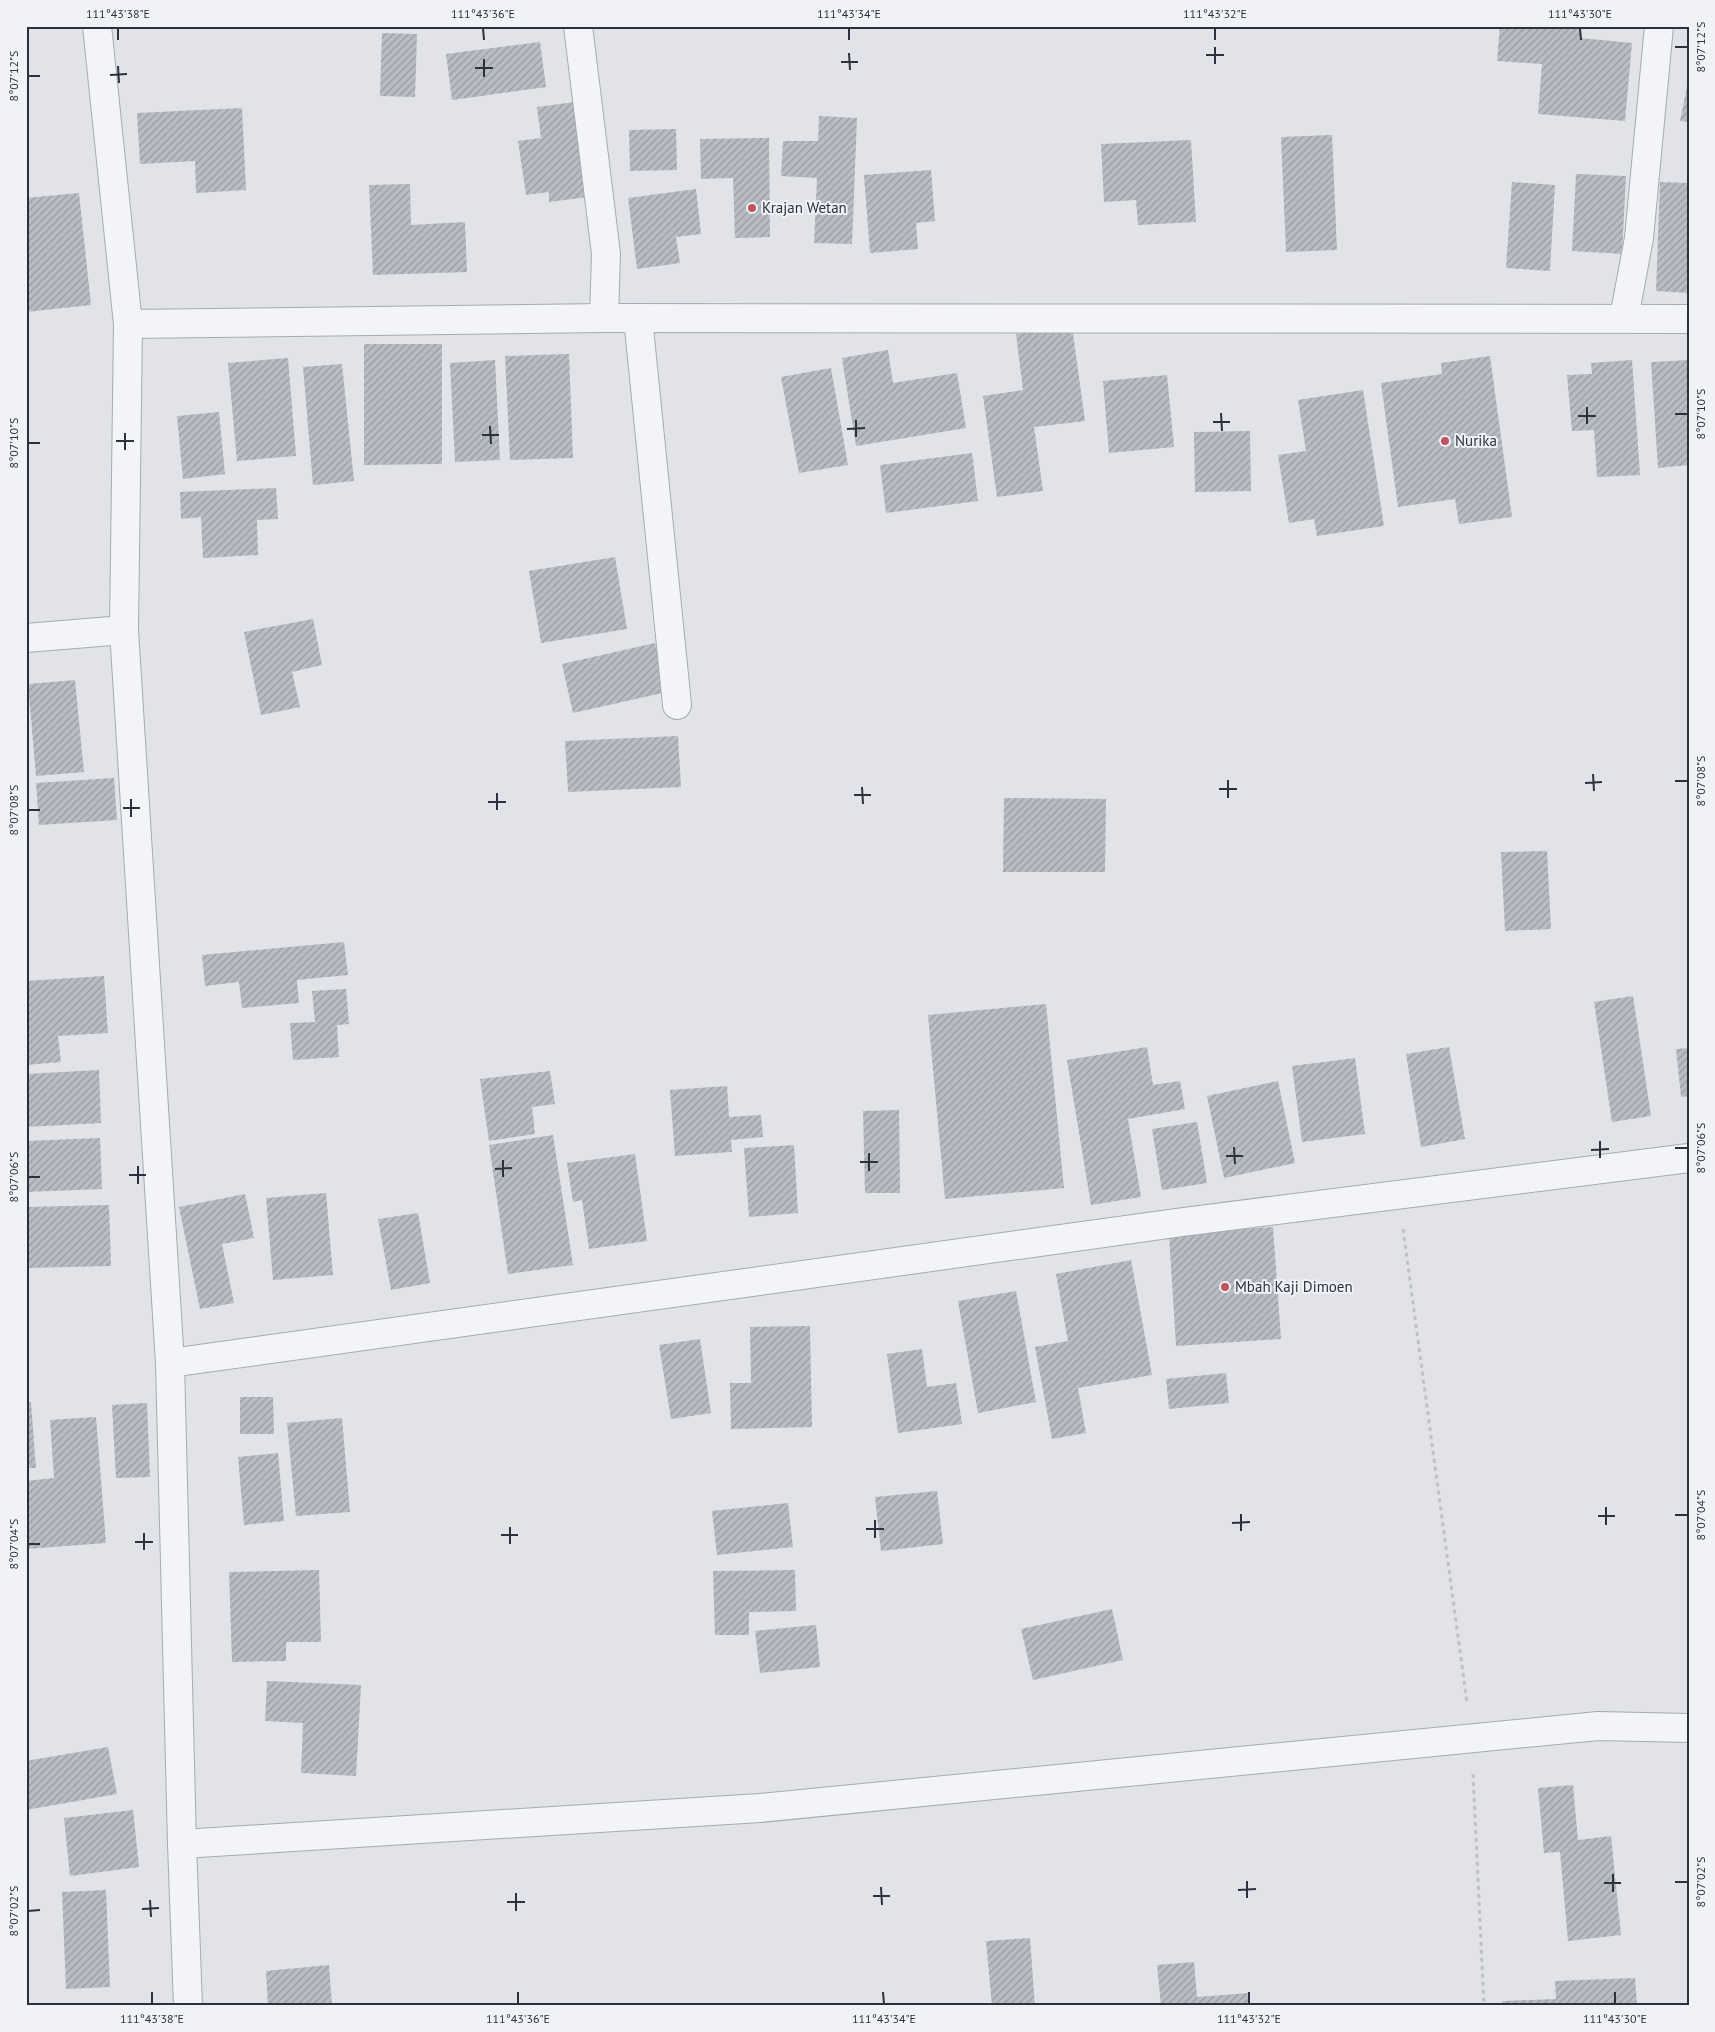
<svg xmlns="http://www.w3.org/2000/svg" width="1715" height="2032" viewBox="0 0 1715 2032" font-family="'PT Sans',sans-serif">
  <defs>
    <pattern id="building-hatch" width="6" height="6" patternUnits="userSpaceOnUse" patternTransform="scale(1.25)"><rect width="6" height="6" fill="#b9bdc4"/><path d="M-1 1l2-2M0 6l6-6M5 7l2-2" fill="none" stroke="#979aa1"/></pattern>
  </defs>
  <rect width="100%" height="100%" fill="#e1e3e8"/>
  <g fill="url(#building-hatch)">
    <polygon points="1500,26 1581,26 1580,38 1632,43 1625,121 1538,114 1542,64 1497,61"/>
    <polygon points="382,33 417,34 415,97 380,96"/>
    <polygon points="540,42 546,87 452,100 446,54"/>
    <polygon points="1688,82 1689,82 1689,122 1680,121"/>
    <polygon points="582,101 595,196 549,202 549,192 526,195 518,141 541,138 537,107"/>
    <polygon points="242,108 246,190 196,193 195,161 140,164 137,113"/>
    <polygon points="819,116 857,118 852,244 814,243 817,178 781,176 783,141 818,141"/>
    <polygon points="676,129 677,170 630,171 629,130"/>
    <polygon points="1332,135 1337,250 1286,252 1281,137"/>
    <polygon points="769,138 770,237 735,238 733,178 701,179 700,139"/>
    <polygon points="1191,140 1196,222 1138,225 1136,200 1104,202 1101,144"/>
    <polygon points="931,170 935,221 916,223 918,249 870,253 864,175"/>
    <polygon points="1576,174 1626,176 1622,254 1572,251"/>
    <polygon points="1512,182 1555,185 1550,271 1506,268"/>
    <polygon points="1660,182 1689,183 1689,293 1656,291"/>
    <polygon points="410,184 411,225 465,222 467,272 373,275 369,185"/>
    <polygon points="696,189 701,234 676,237 680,263 637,269 628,198"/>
    <polygon points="79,193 91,305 26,312 26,198"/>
    <polygon points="1072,326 1085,421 1034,427 1043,491 997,497 983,396 1023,390 1016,334"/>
    <polygon points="364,344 442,344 442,464 364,465"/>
    <polygon points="888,350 893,383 957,373 966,428 856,446 842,358"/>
    <polygon points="569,354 573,458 510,460 505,356"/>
    <polygon points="1490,356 1512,517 1459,524 1455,499 1398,507 1381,383 1442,374 1441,363"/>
    <polygon points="288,358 296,456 237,461 228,363"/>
    <polygon points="495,360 500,460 455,462 450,363"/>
    <polygon points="1632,360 1640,475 1597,477 1594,430 1572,431 1567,375 1592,374 1591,363"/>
    <polygon points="1689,360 1689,465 1658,468 1651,362"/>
    <polygon points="342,364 354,481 313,485 303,367"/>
    <polygon points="831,368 848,465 799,473 781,377"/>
    <polygon points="1167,375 1174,447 1109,453 1103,381"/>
    <polygon points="1363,390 1384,526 1317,536 1314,519 1289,523 1278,455 1306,451 1298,400"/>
    <polygon points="219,412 225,474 183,479 177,416"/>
    <polygon points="1250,431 1251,491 1195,492 1194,432"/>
    <polygon points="972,453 978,501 886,513 880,465"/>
    <polygon points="276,488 278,519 257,520 258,555 203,558 201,517 181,519 180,492"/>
    <polygon points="615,557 627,629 541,643 529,571"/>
    <polygon points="313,619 322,665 292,672 300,707 261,715 244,632"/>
    <polygon points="655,643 667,692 573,713 562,664"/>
    <polygon points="75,680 84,772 36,776 28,684"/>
    <polygon points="678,736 681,787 568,792 565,741"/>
    <polygon points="114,778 117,820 39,825 36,783"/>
    <polygon points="1004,798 1106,799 1105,872 1003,872"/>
    <polygon points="1547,851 1551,929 1505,931 1501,852"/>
    <polygon points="344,942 348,975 297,980 299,1003 242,1008 239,982 205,986 202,955"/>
    <polygon points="104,976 108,1033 58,1036 61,1062 26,1065 26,981"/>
    <polygon points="346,989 349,1024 337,1025 339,1057 293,1060 290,1023 315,1022 312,991"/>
    <polygon points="1633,996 1651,1116 1612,1122 1594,1002"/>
    <polygon points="1046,1004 1064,1188 945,1199 928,1015"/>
    <polygon points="1147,1047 1153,1085 1180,1081 1185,1109 1128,1119 1141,1197 1091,1205 1067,1060"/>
    <polygon points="1449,1047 1465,1139 1421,1147 1406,1054"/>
    <polygon points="1689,1048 1689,1096 1681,1097 1676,1049"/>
    <polygon points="1355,1058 1365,1134 1302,1142 1292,1066"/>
    <polygon points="99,1070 101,1123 26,1127 26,1074"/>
    <polygon points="550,1071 555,1104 532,1107 535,1134 489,1141 480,1079"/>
    <polygon points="1278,1081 1295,1163 1224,1178 1207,1096"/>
    <polygon points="727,1086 729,1117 761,1115 763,1137 731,1140 732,1152 675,1156 670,1090"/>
    <polygon points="899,1110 900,1193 865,1193 863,1111"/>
    <polygon points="1197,1122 1207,1183 1162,1190 1152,1129"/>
    <polygon points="553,1135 573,1265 508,1274 489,1145"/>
    <polygon points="100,1138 102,1189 26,1192 26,1141"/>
    <polygon points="794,1145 798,1213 749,1217 744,1148"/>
    <polygon points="635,1154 647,1241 589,1249 582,1200 573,1202 567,1163"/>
    <polygon points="326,1193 333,1275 273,1280 266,1198"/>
    <polygon points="245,1194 254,1238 222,1244 234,1303 200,1309 179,1207"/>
    <polygon points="109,1205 111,1266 26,1268 26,1207"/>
    <polygon points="418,1213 430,1283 391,1290 378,1219"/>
    <polygon points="1273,1227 1281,1339 1176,1346 1169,1234"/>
    <polygon points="1131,1260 1152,1375 1078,1388 1086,1433 1052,1439 1035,1347 1068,1341 1056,1274"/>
    <polygon points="1016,1291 1036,1402 978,1413 958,1301"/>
    <polygon points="810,1326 812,1427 731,1429 730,1383 751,1383 750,1327"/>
    <polygon points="700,1339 711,1413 671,1419 659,1345"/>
    <polygon points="922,1349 927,1387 956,1383 962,1424 898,1433 887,1354"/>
    <polygon points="1226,1373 1229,1403 1169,1409 1166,1379"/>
    <polygon points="240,1397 273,1397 274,1434 240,1434"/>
    <polygon points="31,1402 36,1468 26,1468 26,1403"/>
    <polygon points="147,1403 150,1477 116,1478 112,1405"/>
    <polygon points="96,1417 106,1543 26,1549 26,1481 54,1478 50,1420"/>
    <polygon points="342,1418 350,1512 296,1516 287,1423"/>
    <polygon points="278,1453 284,1521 244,1525 238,1457"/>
    <polygon points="937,1491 943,1544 881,1551 875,1497"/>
    <polygon points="788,1503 793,1547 717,1555 712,1511"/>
    <polygon points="319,1570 321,1642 286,1642 286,1661 232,1662 229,1572"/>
    <polygon points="795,1570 796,1611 749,1612 749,1635 715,1635 713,1571"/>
    <polygon points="1112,1609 1123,1660 1033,1680 1021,1629"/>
    <polygon points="816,1625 820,1667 760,1673 755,1631"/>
    <polygon points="267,1681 361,1685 356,1776 301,1773 303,1723 265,1721"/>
    <polygon points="108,1747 117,1794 26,1810 26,1761"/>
    <polygon points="1573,1785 1578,1840 1611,1836 1621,1935 1568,1941 1560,1852 1544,1853 1538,1788"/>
    <polygon points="133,1810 139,1867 70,1876 64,1818"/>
    <polygon points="106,1890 110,1987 66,1989 62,1892"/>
    <polygon points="1030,1938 1035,2006 992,2006 986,1941"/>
    <polygon points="1194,1962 1197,1997 1249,1993 1250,2006 1161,2006 1157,1965"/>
    <polygon points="329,1965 332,2005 268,2006 266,1971"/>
    <polygon points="1635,1978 1637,2006 1502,2006 1502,2001 1556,1999 1555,1981"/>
  </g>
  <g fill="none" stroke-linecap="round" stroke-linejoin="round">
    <defs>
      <g id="minor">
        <polyline points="97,26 128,324 604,318 1689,319"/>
        <polyline points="578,26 606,254 604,318"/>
        <polyline points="638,318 677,705"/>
        <polyline points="1624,318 1639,238 1659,26"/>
        <polyline points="128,324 124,630 170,1363"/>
        <polyline points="26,638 124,630"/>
        <polyline points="182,1844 760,1808 1598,1726 1689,1728"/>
        <polyline points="188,2006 182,1844 170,1363 1183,1222 1689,1158"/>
      </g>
    </defs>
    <use href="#minor" stroke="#a7aab2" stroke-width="30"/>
    <g stroke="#bfc1c7" stroke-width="3" stroke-dasharray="4 4" stroke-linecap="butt">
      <polyline points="1403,1229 1467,1703"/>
      <polyline points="1473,1774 1484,2006"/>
    </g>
    <use href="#minor" stroke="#f3f4f7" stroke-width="28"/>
  </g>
  <path fill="none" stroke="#2b313e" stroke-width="2" d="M118 28V40M483 28 484 40M849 28V40M1215 28V40M1580 28 1581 40M1215 47V64M1675 47H1688M849 53 850 70M1206 55H1224M484 59V77M841 62H858M118 66 119 83M475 68H493M110 75 127 74M28 76H40M1587 407V424M1221 413 1222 431M1675 414H1688M1578 416H1596M856 420V437M1213 422H1230M490 426 491 444M847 429 865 428M125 433V450M482 435H499M116 441H134M28 443H40M1593 774 1594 791M1228 780V798M1675 781H1688M1585 783 1602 782M862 787 863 804M1219 789H1237M497 793V810M854 795H871M131 799V817M488 802H506M123 808H140M28 810H40M1600 1141V1158M1234 1147 1235 1164M1675 1148H1688M1591 1150 1609 1149M869 1153V1171M1226 1156H1243M503 1160V1177M860 1162H878M138 1166V1184M495 1169 512 1168M129 1175H146M28 1177H40M1606 1507V1525M1241 1514V1531M1675 1515H1688M1598 1516H1615M875 1520V1538M1232 1523 1250 1522M510 1527V1544M866 1529H884M144 1533V1550M501 1535H518M135 1542H153M28 1544H40M1613 1874V1892M1247 1881V1898M1675 1882H1688M1604 1883H1621M881 1887 882 1905M1238 1890 1256 1889M516 1893V1911M873 1896H890M150 1900 151 1917M507 1902H525M142 1909 159 1908M28 1911 40 1910M152 1992V2004M518 1992V2004M883 1992 884 2004M1249 1992V2004M1615 1992V2004"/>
  <g fill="#bf545f" stroke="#f0f2f6" stroke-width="2">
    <circle cx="752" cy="208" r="5"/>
    <circle cx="1445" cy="441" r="5"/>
    <circle cx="1225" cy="1287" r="5"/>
  </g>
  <g text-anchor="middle" stroke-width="4" stroke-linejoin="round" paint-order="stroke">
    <g font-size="15" fill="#2b313e" stroke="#f0f2f6" text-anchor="start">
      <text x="762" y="213">Krajan Wetan</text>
      <text x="1455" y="446">Nurika</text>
      <text x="1235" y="1292">Mbah Kaji Dimoen</text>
    </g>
  </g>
  <rect width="1715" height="2032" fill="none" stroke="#f0f2f6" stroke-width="55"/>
  <rect x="28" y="28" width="1660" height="1976" fill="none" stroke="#2b313e" stroke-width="2"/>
  <g font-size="12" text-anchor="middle" fill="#2b313e">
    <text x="118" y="18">111°43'38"E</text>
    <text x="483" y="18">111°43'36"E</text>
    <text x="849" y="18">111°43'34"E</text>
    <text x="1215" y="18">111°43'32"E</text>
    <text x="1580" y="18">111°43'30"E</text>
    <text transform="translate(1701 47) rotate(-90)" y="4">8°07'12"S</text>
    <text transform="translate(14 76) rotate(-90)" y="4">8°07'12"S</text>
    <text transform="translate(1701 414) rotate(-90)" y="4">8°07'10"S</text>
    <text transform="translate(14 443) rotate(-90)" y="4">8°07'10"S</text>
    <text transform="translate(1701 781) rotate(-90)" y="4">8°07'08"S</text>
    <text transform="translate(14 810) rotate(-90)" y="4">8°07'08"S</text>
    <text transform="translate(1701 1148) rotate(-90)" y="4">8°07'06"S</text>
    <text transform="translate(14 1177) rotate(-90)" y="4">8°07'06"S</text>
    <text transform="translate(1701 1515) rotate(-90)" y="4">8°07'04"S</text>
    <text transform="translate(14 1544) rotate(-90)" y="4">8°07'04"S</text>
    <text transform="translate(1701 1882) rotate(-90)" y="4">8°07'02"S</text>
    <text transform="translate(14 1911) rotate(-90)" y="4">8°07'02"S</text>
    <text x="152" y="2023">111°43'38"E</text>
    <text x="518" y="2023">111°43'36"E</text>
    <text x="884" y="2023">111°43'34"E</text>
    <text x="1249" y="2023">111°43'32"E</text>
    <text x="1615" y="2023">111°43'30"E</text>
  </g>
</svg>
